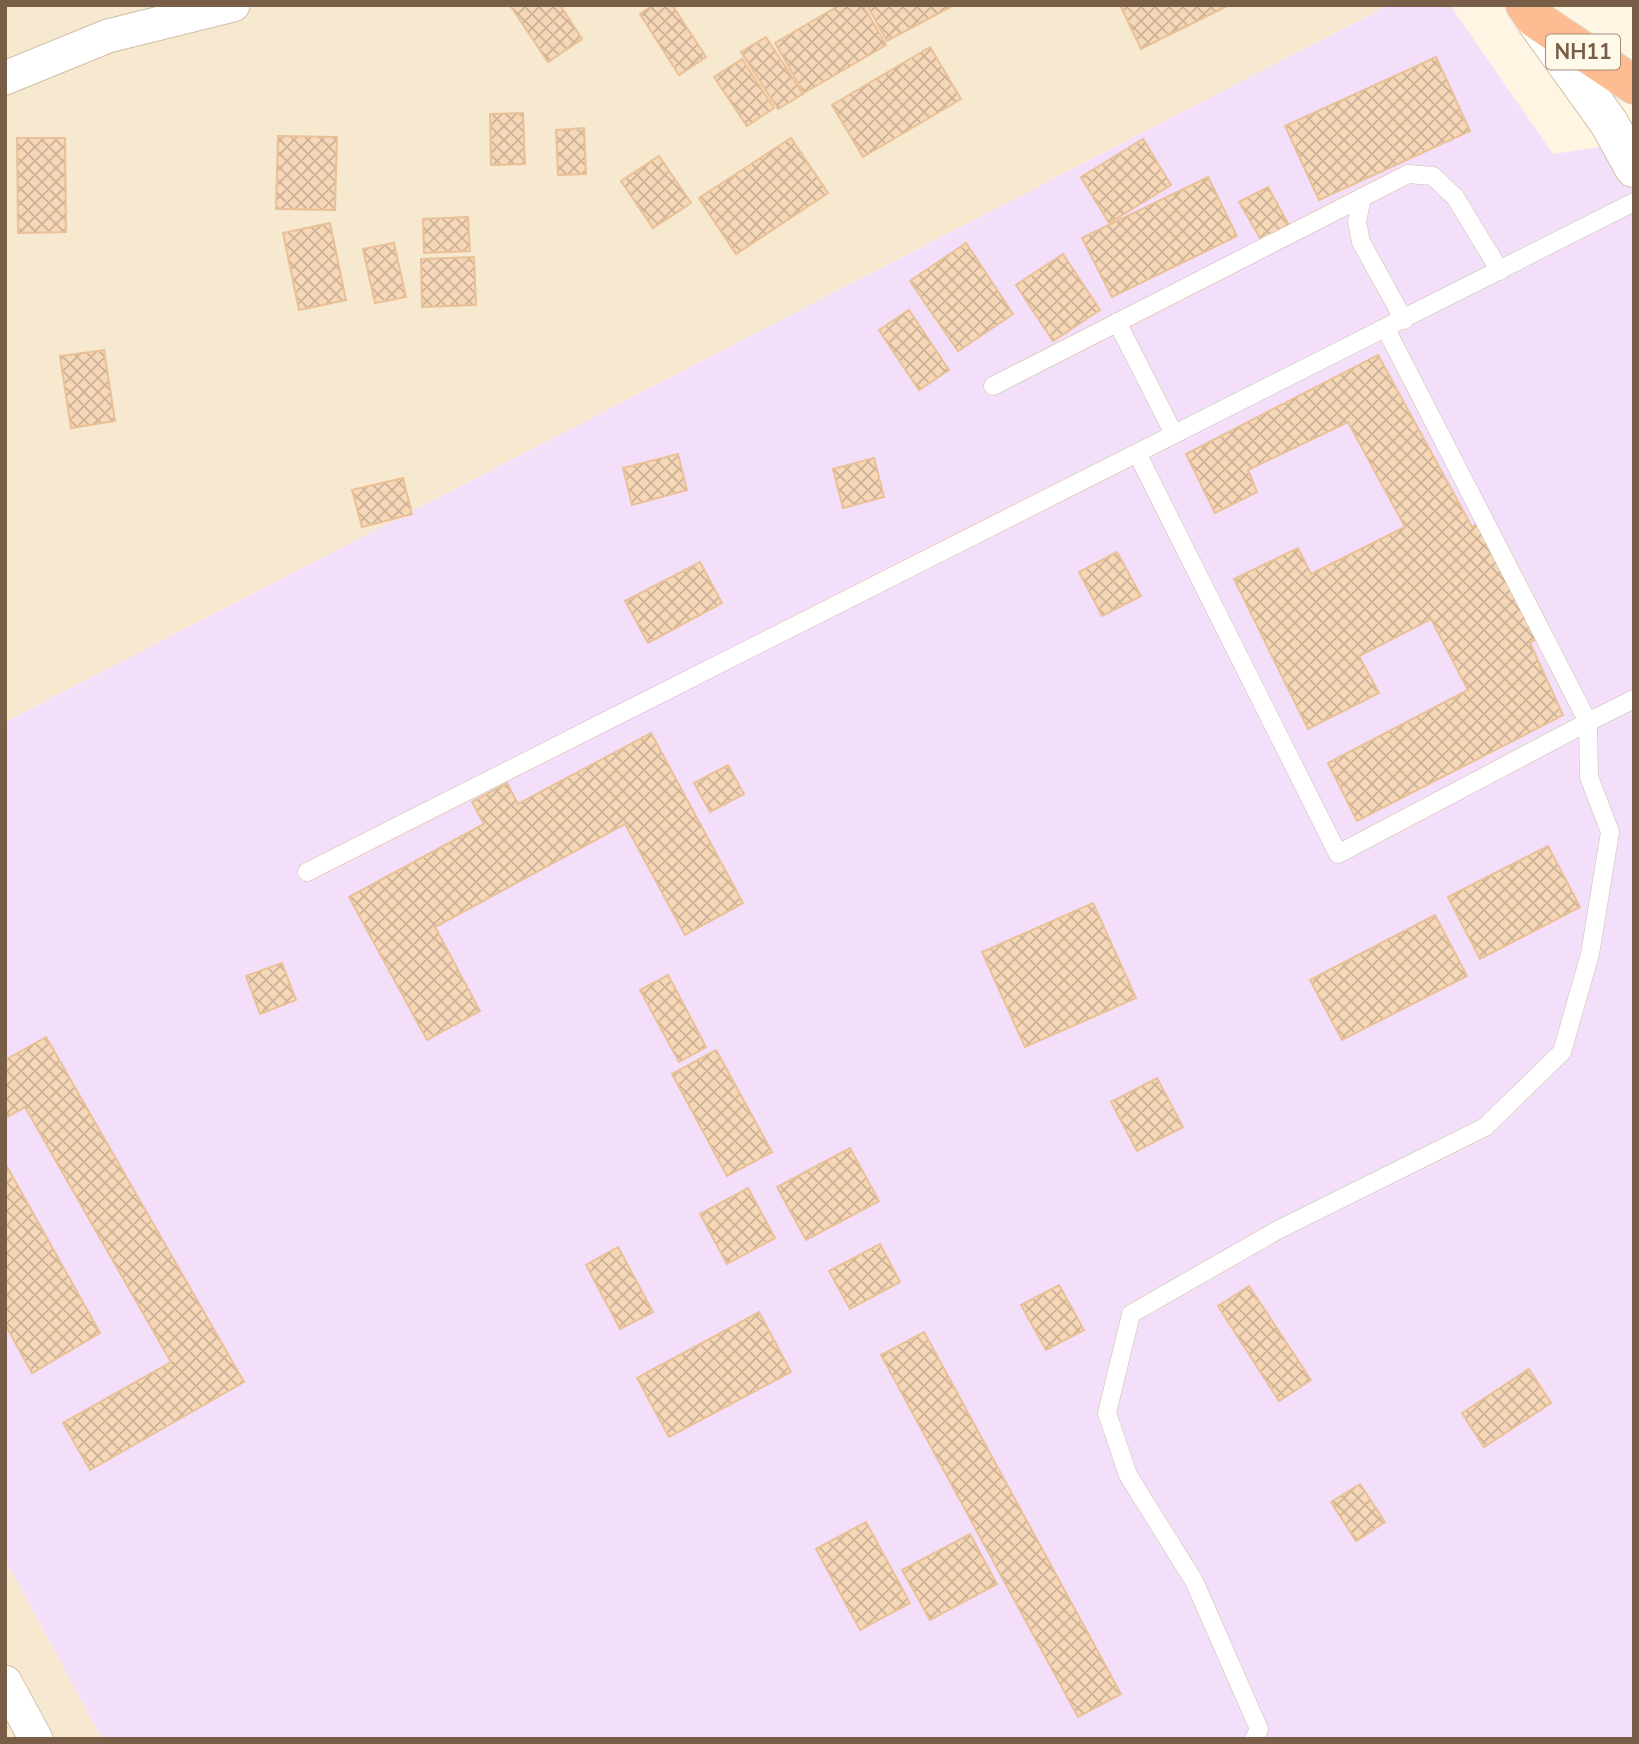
<svg xmlns="http://www.w3.org/2000/svg" width="1639" height="1744" viewBox="0 0 1639 1744" font-family="'Nunito Sans',sans-serif">
  <defs>
    <pattern id="building-cross-hatch" width="8" height="8" patternUnits="userSpaceOnUse" patternTransform="scale(1.75)"><rect width="8" height="8" fill="#f6d7b7"/><path d="M0 0l8 8M0 8l8-8" fill="none" stroke="#ccb297"/></pattern>
  </defs>
  <rect width="100%" height="100%" fill="#fef6e2"/>
  <g fill="#f6e9d0">
    <polygon points="5,5 1389,5 5,722"/>
    <polygon points="5,1559 102,1739 5,1739"/>
  </g>
  <polygon fill="#f3dffa" points="1389,5 1450,5 1553,154 1634,142 1634,1739 102,1739 5,1559 5,722"/>
  <g fill="url(#building-cross-hatch)" stroke="#eac096" stroke-width="2">
    <polygon points="510,5 560,5 582,39 548,62"/>
    <polygon points="653,5 672,5 706,57 679,75 640,14"/>
    <polygon points="840,5 863,5 886,45 804,93 775,43"/>
    <polygon points="867,5 954,5 887,41"/>
    <polygon points="1120,5 1229,5 1141,49"/>
    <polygon points="766,37 803,94 778,109 741,52"/>
    <polygon points="930,47 961,99 863,157 832,105"/>
    <polygon points="1436,57 1470,131 1319,200 1285,126"/>
    <polygon points="742,59 774,108 747,126 714,77"/>
    <polygon points="523,113 525,164 491,165 490,114"/>
    <polygon points="584,128 586,174 558,175 556,130"/>
    <polygon points="278,136 337,137 335,210 276,209"/>
    <polygon points="17,138 65,138 66,232 18,233"/>
    <polygon points="791,138 828,193 736,254 699,198"/>
    <polygon points="1143,139 1171,185 1109,223 1081,177"/>
    <polygon points="659,156 691,203 653,228 621,181"/>
    <polygon points="1208,177 1237,236 1112,297 1082,238"/>
    <polygon points="1268,187 1291,229 1264,245 1239,202"/>
    <polygon points="468,217 470,251 424,253 423,219"/>
    <polygon points="330,223 346,300 299,310 283,233"/>
    <polygon points="394,243 406,297 375,303 363,249"/>
    <polygon points="966,243 1013,314 958,351 910,281"/>
    <polygon points="1063,254 1100,310 1053,341 1016,285"/>
    <polygon points="474,257 476,305 422,307 421,259"/>
    <polygon points="909,310 949,370 919,390 879,330"/>
    <polygon points="104,350 115,421 71,428 60,356"/>
    <polygon points="1378,355 1472,527 1487,519 1547,632 1530,643 1563,715 1357,821 1328,763 1468,690 1431,619 1359,656 1379,693 1308,729 1234,579 1298,548 1311,574 1405,527 1348,422 1248,470 1257,492 1215,513 1186,454"/>
    <polygon points="678,454 687,490 632,505 623,468"/>
    <polygon points="874,458 884,497 843,508 833,469"/>
    <polygon points="403,478 412,514 362,527 352,490"/>
    <polygon points="1117,552 1141,596 1102,616 1079,572"/>
    <polygon points="700,562 722,603 648,643 625,601"/>
    <polygon points="651,733 743,903 685,935 625,824 435,927 480,1011 427,1040 349,897 484,824 472,802 507,783 518,804"/>
    <polygon points="728,765 744,794 710,812 694,783"/>
    <polygon points="1548,846 1580,907 1480,959 1448,897"/>
    <polygon points="1093,903 1136,998 1025,1047 982,952"/>
    <polygon points="1435,915 1467,976 1342,1040 1310,980"/>
    <polygon points="282,963 296,1000 260,1014 246,976"/>
    <polygon points="668,975 706,1047 679,1062 640,990"/>
    <polygon points="46,1037 244,1382 90,1470 63,1423 171,1362 25,1107 5,1118 5,1060"/>
    <polygon points="716,1050 772,1152 727,1176 672,1074"/>
    <polygon points="1157,1078 1183,1127 1137,1151 1111,1102"/>
    <polygon points="850,1148 879,1201 806,1240 777,1187"/>
    <polygon points="5,1163 100,1333 32,1373 5,1324"/>
    <polygon points="748,1188 775,1238 727,1264 700,1214"/>
    <polygon points="880,1244 900,1282 850,1309 829,1271"/>
    <polygon points="618,1247 653,1312 620,1329 586,1265"/>
    <polygon points="1059,1285 1084,1330 1046,1350 1021,1305"/>
    <polygon points="1249,1286 1311,1380 1279,1401 1218,1306"/>
    <polygon points="759,1312 791,1372 669,1437 637,1378"/>
    <polygon points="924,1332 1121,1694 1078,1717 881,1355"/>
    <polygon points="1529,1369 1551,1403 1484,1447 1462,1413"/>
    <polygon points="1360,1484 1385,1522 1356,1541 1331,1502"/>
    <polygon points="866,1522 910,1603 860,1630 816,1549"/>
    <polygon points="970,1534 997,1584 930,1620 902,1570"/>
  </g>
  <g fill="none" stroke-linecap="round" stroke-linejoin="round">
    <defs>
      <g id="lane">
        <polyline points="1362,197 1357,222 1361,242 1404,320"/>
        <polyline points="1117,322 1174,434"/>
        <polyline points="1386,329 1588,722 1338,854 1137,453 1634,202"/>
        <polyline points="993,386 1408,174 1433,176 1455,197 1500,271"/>
        <polyline points="307,872 1137,453"/>
        <polyline points="1254,1739 1259,1729 1194,1581 1128,1475 1107,1413 1131,1314 1276,1231 1485,1127 1562,1052 1590,954 1610,832 1589,777 1588,722 1634,699"/>
      </g>
      <g id="street">
        <polyline points="5,78 108,36 233,5"/>
        <polyline points="5,1682 36,1739"/>
      </g>
      <polyline id="secondary" points="1535,20 1609,123 1634,168"/>
      <polyline id="highway" points="1525,5 1534,18 1634,85"/>
    </defs>
    <use href="#lane" stroke="#d0bea8" stroke-width="19"/>
    <use href="#street" stroke="#d0bea8" stroke-width="35"/>
    <use href="#secondary" stroke="#d6c1a7" stroke-width="40"/>
    <use href="#highway" stroke="#dfd8d3" stroke-width="40"/>
    <use href="#lane" stroke="#fff" stroke-width="18"/>
    <use href="#street" stroke="#fff" stroke-width="33"/>
    <use href="#secondary" stroke="#fff" stroke-width="38"/>
    <use href="#highway" stroke="#febc93" stroke-width="38"/>
  </g>
  <g text-anchor="middle" stroke-width="5" stroke-linejoin="round" paint-order="stroke">
    <rect fill="#fff9ea" stroke="#a08c77" stroke-width="2" x="1546" y="34.5" width="74" height="35" rx="5"/>
    <g font-size="21" font-weight="bold" fill="#785e46">
      <text x="1583" y="59">NH11</text>
    </g>
  </g>
  <rect width="1639" height="1744" fill="none" stroke="#785e46" stroke-width="14"/>
</svg>
